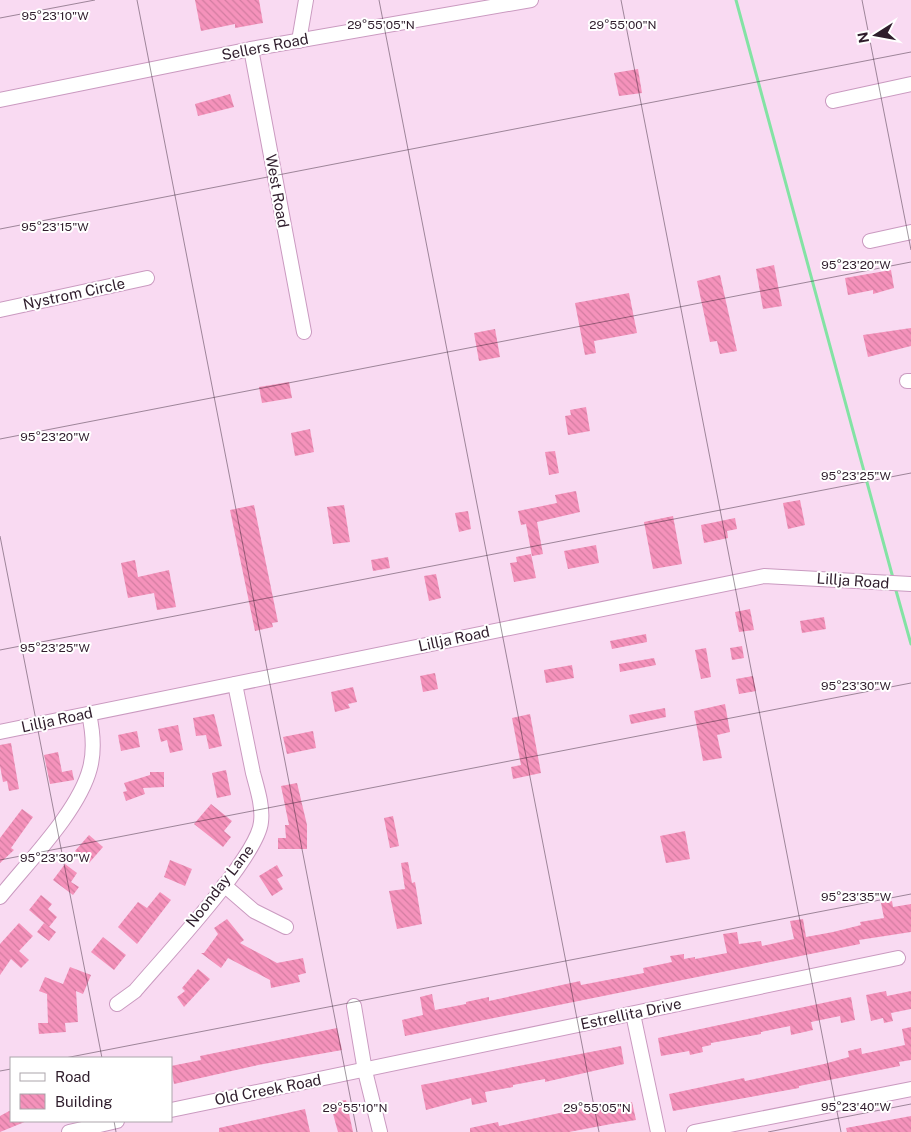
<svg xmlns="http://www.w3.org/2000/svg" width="911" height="1132" viewBox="0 0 911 1132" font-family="'Public Sans',sans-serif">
  <defs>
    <pattern id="building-back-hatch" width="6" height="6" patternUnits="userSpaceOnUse" patternTransform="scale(1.25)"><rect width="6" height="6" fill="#f592bb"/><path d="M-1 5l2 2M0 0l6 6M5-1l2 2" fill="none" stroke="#d27da1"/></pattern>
  </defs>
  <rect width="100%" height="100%" fill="#f9daf2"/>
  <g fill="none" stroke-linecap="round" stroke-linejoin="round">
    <g stroke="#83e3a4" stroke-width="3">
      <polyline points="736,0 893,578"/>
      <polyline points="895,587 911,644"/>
    </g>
  </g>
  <g fill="url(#building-back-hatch)">
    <polygon points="195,0 259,0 263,23 235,28 235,24 201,31"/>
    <polygon points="638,69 642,93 619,96 614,73"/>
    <polygon points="230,94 234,107 198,116 195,104"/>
    <polygon points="774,265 782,306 763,309 756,269"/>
    <polygon points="891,270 894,288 873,294 873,290 848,295 845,278"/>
    <polygon points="720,275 737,351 720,354 717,341 710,342 697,281"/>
    <polygon points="629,293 637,333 594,341 596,353 585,355 575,303"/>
    <polygon points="911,328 911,346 868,357 863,335"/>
    <polygon points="495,329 500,357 479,361 474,333"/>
    <polygon points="289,382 292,398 262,403 259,387"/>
    <polygon points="586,407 590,431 568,435 565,416 571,415 570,410"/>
    <polygon points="310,429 314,452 295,456 291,433"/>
    <polygon points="555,451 559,473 549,475 545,452"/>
    <polygon points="576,491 580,512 537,522 543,554 532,556 526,524 521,525 518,511 557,503 555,495"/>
    <polygon points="800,500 805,525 788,529 783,503"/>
    <polygon points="254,505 278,622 272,623 273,627 255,631 230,510"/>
    <polygon points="344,505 350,542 333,544 327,507"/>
    <polygon points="468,511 471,529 459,532 455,513"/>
    <polygon points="673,516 682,564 653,569 644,522"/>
    <polygon points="735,518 737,529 727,531 728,538 704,543 701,525"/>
    <polygon points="596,545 599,563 568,569 564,551"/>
    <polygon points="531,554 536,578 514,582 510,563 517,562 516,557"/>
    <polygon points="388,557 390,568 373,571 371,560"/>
    <polygon points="135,560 138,577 169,570 176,607 157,610 154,593 128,598 121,563"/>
    <polygon points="436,574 441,598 429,601 424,576"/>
    <polygon points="750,609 754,630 739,632 735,612"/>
    <polygon points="824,617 826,629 802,633 800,621"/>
    <polygon points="646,634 647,642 612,649 610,641"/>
    <polygon points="742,646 744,658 732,660 730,648"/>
    <polygon points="706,648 711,677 701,679 695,650"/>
    <polygon points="654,658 656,665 620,672 619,664"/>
    <polygon points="572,665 574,678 546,683 544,670"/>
    <polygon points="435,673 438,689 423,692 420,676"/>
    <polygon points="753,676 756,691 739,694 736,679"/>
    <polygon points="353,687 357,702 348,704 350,708 335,712 331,692"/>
    <polygon points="725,704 730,732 717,735 722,758 703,761 694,711"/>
    <polygon points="665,708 666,717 631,724 629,715"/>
    <polygon points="214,714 222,746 209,749 206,735 196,736 193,718"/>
    <polygon points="530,714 541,773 513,779 511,767 521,765 512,718"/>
    <polygon points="178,725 183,750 170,753 167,740 161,742 158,729"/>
    <polygon points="137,731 140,747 121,751 118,735"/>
    <polygon points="313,731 316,748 287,754 283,737"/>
    <polygon points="11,743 19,789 9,791 7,781 3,782 0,766 0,745"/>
    <polygon points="58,752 62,772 72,770 74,780 50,784 44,755"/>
    <polygon points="226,770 231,795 217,798 212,773"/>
    <polygon points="150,772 164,772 164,787 143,788 145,794 126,801 123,792 127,791 124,783 150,775"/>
    <polygon points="297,783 307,825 307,849 278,849 278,838 286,838 285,825 289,825 281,786"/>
    <polygon points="211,804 232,821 224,831 231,837 223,847 194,824"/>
    <polygon points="22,809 33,817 11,848 14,850 0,863 0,838"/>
    <polygon points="393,816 399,846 390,848 384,818"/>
    <polygon points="685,831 690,859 666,863 660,836"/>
    <polygon points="89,835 103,847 89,863 75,851"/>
    <polygon points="170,860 192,869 185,886 164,877"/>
    <polygon points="408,862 412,883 415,882 422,924 397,929 389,891 405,889 401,863"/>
    <polygon points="65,864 77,873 71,882 79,887 73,895 53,880"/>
    <polygon points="277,865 283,876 277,879 283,889 272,896 259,876"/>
    <polygon points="160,892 171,900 137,944 118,927 138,902 147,908"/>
    <polygon points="41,895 52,904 48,909 57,917 49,927 29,910"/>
    <polygon points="892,901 893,907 911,904 911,932 859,940 860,944 405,1036 402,1020 423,1015 420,997 432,994 435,1010 466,1004 466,1002 489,997 489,1001 580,981 581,985 644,973 643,968 672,962 670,956 684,954 684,959 695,957 695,959 727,953 723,934 737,932 739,944 761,941 762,946 794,939 790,921 803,919 806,937 833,932 861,925 860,922 884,918 881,903"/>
    <polygon points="227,919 244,940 240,943 277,963 303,958 306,973 298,975 300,982 271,988 270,980 228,958 221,968 201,953 204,953 218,934 214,928"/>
    <polygon points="19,923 33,936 19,951 29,960 21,968 11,959 0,975 0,944"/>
    <polygon points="44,923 56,932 49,941 37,932"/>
    <polygon points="103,937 126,955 114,970 91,952"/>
    <polygon points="70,967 91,975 83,994 76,991 78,1022 65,1023 66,1032 39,1034 38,1023 48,1023 47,994 39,991 45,977 63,984"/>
    <polygon points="198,969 210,979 184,1007 177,997 185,991 182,988"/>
    <polygon points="886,991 887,996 911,991 911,1009 891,1013 893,1021 884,1023 883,1018 871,1021 866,995"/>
    <polygon points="851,997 855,1020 841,1023 840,1016 811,1022 813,1030 791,1035 790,1026 761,1032 761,1034 711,1043 711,1045 702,1047 703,1052 690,1055 689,1051 661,1056 658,1038"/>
    <polygon points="911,1027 911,1060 899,1062 900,1066 799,1086 799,1088 673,1111 669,1094 744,1078 745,1081 824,1064 849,1057 848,1051 861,1048 862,1054 905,1045 902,1029"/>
    <polygon points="337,1028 342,1050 258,1065 174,1084 171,1066 201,1060 200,1056"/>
    <polygon points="621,1046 624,1064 545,1082 545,1079 513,1085 513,1087 485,1092 487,1102 472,1105 471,1098 426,1110 421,1085"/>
    <polygon points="346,1100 353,1132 338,1132 330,1103"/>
    <polygon points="632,1102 636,1120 611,1124 569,1132 470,1132 470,1128 498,1122 499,1126 569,1111"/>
    <polygon points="305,1109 310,1132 219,1132 219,1128"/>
    <polygon points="11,1110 11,1121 27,1121 0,1132 0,1116"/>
    <polygon points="911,1116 911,1132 847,1132 846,1128"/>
  </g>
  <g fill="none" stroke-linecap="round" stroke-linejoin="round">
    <defs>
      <g id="minor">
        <polyline points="299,41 306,0"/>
        <polyline points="251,49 304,332"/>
        <polyline points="0,100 251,49 531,0"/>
        <polyline points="833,101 911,84"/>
        <polyline points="870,241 911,232"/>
        <polyline points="0,310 147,278"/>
        <polyline points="907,381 911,381"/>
        <polyline points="0,732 764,576 911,584"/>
        <polyline points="224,885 254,911 286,927"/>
        <path d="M0 897C28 862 79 811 90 768 95 749 93 732 89 714"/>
        <path d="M117 1004 135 991C162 959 258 857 261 822 263 806 257 788 253 773 247 743 241 713 235 684"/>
        <polyline points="354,1006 365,1071 380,1132"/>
        <polyline points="633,1014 658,1132"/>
        <polyline points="171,1110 898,958"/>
        <polyline points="69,1132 117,1121"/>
        <polyline points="694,1132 911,1089"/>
      </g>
    </defs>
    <use href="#minor" stroke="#ca9ac0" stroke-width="16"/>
    <use href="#minor" stroke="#fff" stroke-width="14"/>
  </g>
  <path fill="none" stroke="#2f1d2c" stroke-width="1" stroke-opacity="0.45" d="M137 0 357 1132M379 0 599 1132M621 0 841 1132M862 0 911 250M0 18 95 0M0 229 911 52M0 439 911 262M0 536 102 1058M0 650 911 473M0 860 911 683M65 1058 911 894M0 1071 11 1069M114 1121 116 1132M768 1132 911 1104"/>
  <g text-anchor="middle" stroke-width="4" stroke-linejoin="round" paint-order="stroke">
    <g font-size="15" fill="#2f1d2c" stroke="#fff">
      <text transform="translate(265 47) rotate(-11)" y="5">Sellers Road</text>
      <text transform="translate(277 191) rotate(80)" y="5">West Road</text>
      <text transform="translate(74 294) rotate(-12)" y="5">Nystrom Circle</text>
      <text transform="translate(853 581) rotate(4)" y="5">Lillja Road</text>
      <text transform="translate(454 639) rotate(-12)" y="5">Lillja Road</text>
      <text transform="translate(57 720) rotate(-12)" y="5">Lillja Road</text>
      <text transform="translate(220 886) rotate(-52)" y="5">Noonday Lane</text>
      <text transform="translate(631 1014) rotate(-12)" y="5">Estrellita Drive</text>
      <text transform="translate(268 1090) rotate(-11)" y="5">Old Creek Road</text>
    </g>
  </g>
  <g font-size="12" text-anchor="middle" fill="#2f1d2c" stroke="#fff" stroke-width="4" stroke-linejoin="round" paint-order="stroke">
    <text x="55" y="20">95°23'10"W</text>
    <text x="381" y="29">29°55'05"N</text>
    <text x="623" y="29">29°55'00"N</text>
    <text x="55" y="231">95°23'15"W</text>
    <text x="856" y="269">95°23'20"W</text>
    <text x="55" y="441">95°23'20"W</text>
    <text x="856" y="480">95°23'25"W</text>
    <text x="55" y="652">95°23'25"W</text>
    <text x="856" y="690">95°23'30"W</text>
    <text x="55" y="862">95°23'30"W</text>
    <text x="856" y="901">95°23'35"W</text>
    <text x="856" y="1111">95°23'40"W</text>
    <text x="355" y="1112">29°55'10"N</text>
    <text x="597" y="1112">29°55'05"N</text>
  </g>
  <rect x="10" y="1057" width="162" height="65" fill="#ffffff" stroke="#aca5ab"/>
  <rect x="20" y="1073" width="25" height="8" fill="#ffffff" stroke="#aca5ab"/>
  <text x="55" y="1082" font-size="15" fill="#2f1d2c">Road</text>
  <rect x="20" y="1094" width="25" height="15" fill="url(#building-back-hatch)" stroke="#aca5ab"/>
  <text x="55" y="1107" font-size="15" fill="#2f1d2c">Building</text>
  <g transform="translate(876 35) rotate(259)" stroke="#ffffff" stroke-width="4" paint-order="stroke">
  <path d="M0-4L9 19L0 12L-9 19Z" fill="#2f1d2c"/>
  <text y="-8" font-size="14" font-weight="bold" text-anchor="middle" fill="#2f1d2c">N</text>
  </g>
</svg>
